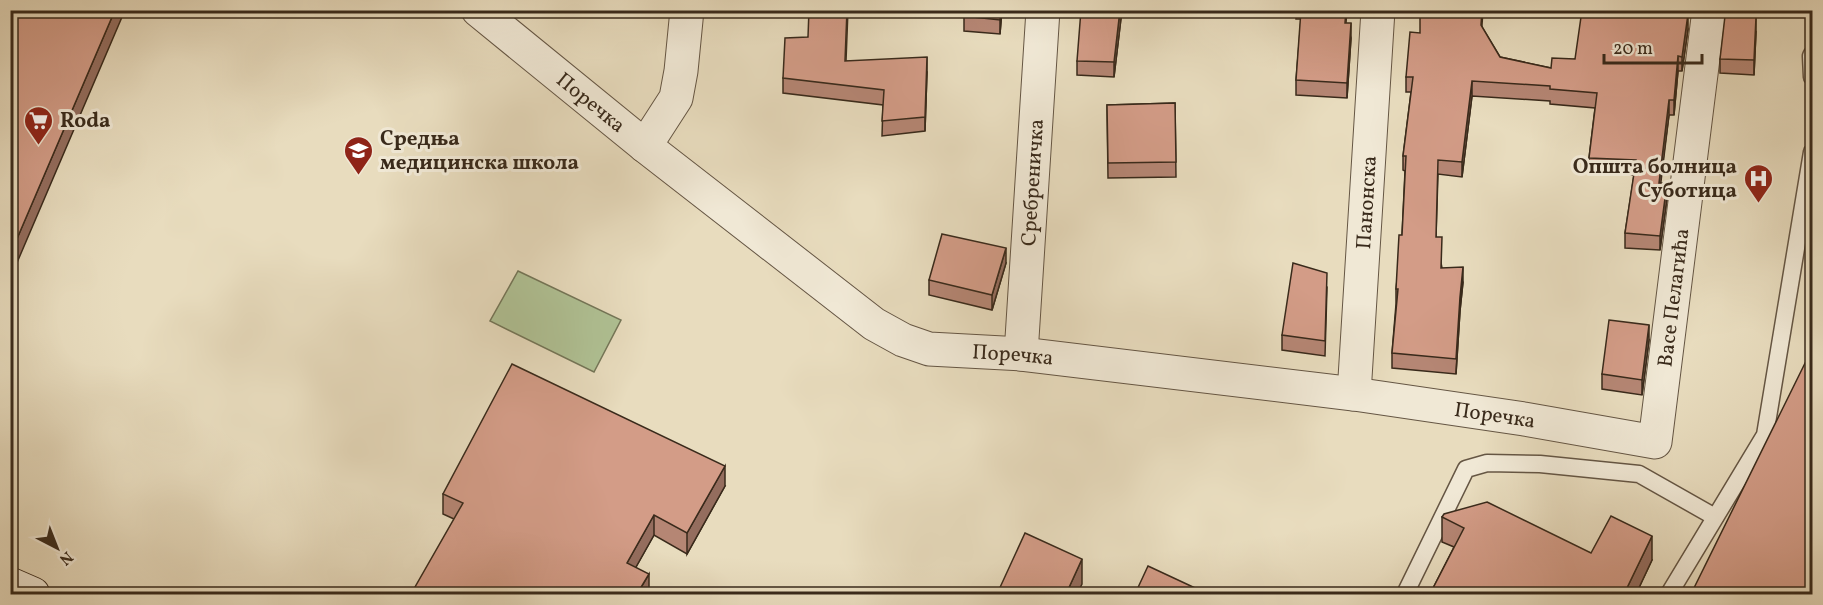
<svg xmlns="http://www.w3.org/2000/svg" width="1823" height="605" viewBox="0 0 1823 605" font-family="Vollkorn,serif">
  <rect width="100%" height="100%" fill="#e8dcbe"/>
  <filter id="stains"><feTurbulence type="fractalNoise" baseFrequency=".00333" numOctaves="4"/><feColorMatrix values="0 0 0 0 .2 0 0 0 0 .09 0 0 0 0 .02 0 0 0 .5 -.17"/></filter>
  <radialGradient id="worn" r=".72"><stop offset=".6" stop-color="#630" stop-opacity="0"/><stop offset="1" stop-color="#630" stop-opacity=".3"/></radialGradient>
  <polygon fill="#b0c295" stroke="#747658" stroke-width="1.5" points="518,271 621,320 594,372 490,321"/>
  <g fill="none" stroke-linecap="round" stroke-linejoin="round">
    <defs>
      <g id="lane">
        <polyline points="1812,54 1811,56 1812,77"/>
        <polyline points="1405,594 1466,469 1487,463 1540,464 1639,474 1715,517"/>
        <polyline points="1669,594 1765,435 1812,152"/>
      </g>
      <g id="street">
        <path id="s1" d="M478 10 645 146 874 324 903 340 929 349 1021 354 1354 394 1524 419 1655 442 1709 10"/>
        <polyline points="645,146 676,98 681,71 687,10"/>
        <path id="s2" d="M1021 354 1043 10"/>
        <path id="s3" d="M1354 394 1378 10"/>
      </g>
      <polyline id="secondary" points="10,584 33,594"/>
    </defs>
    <use href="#lane" stroke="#655644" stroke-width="19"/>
    <use href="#street" stroke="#655644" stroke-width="35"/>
    <use href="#secondary" stroke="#392a1b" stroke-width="35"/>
    <use href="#lane" stroke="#f0e8d5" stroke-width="16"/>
    <use href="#street" stroke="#f0e8d5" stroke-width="33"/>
    <use href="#secondary" stroke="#f0e8d5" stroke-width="33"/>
  </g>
  <g fill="#b58674" stroke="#392a1b" stroke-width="1.5">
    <polygon points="848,10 846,61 927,72 925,131 882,136 883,105 783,93 783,78 808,37"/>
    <polygon points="964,10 1002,10 1000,34 964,31"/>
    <polygon points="1122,10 1114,77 1077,75 1077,61"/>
    <polygon points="1296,10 1347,10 1346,23 1351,38 1347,98 1296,95 1296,80 1301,19 1296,19"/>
    <polygon points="1787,10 1812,10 1812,18 1787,15"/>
    <polygon points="1682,14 1688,29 1682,71 1678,71 1674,115 1669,115 1660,183 1667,198 1660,250 1625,248 1625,233 1634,175 1589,172 1589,158 1595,108 1550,104 1550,101 1472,96 1462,177 1438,174 1436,237 1442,268 1463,282 1460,311 1456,374 1392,368 1392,353 1396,304 1396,289 1402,235 1405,171 1403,170 1403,156 1411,92 1406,92 1406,77 1482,27 1500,57 1551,68 1575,59"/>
    <polygon points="1756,32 1754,75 1720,73 1720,59"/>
    <polygon points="1175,103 1176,177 1108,178 1107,105"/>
    <polygon points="1006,263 992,310 929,295 929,280"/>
    <polygon points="1327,288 1325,356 1282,350 1282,335"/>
    <polygon points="1649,340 1642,395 1602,389 1602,374"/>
    <polygon points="725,486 687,554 654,535 636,567 649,594 454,519 443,514 443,494"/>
    <polygon points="1442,517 1591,553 1652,560 1636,594 1430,594 1454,547 1442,542"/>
  </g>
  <g fill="#946d5e" stroke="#392a1b" stroke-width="1.5">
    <polygon points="115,10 125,10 10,279 10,255"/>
    <polygon points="1001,10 1002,10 1000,34 1000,20"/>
    <polygon points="1120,10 1122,10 1114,77 1114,62"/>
    <polygon points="1482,10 1483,10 1481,40 1481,25"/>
    <polygon points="1688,14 1688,29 1682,71 1682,57"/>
    <polygon points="1756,17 1756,32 1754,75 1754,60"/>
    <polygon points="1351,23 1351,38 1347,98 1347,83"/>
    <polygon points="1678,56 1678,71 1674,115 1674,100"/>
    <polygon points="927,57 927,72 925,131 925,117"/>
    <polygon points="1472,81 1472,96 1462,177 1462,162"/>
    <polygon points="1669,100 1669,115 1659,198 1659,183"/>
    <polygon points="1667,183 1667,198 1660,250 1660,236"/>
    <polygon points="1006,248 1006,263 992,310 992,295"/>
    <polygon points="1463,267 1463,282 1460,311 1456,374 1460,297"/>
    <polygon points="1649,325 1649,340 1642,395 1642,380"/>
    <polygon points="725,466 725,486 687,554 687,533"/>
    <polygon points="654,515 654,535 627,583 627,563"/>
    <polygon points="1652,536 1652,560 1636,594 1624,594"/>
    <polygon points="1082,559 1082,584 1077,594 1066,594"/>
    <polygon points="649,574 649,594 637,594"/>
  </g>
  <g fill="#d39c87" stroke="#392a1b" stroke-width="1.5">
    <polygon points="10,10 115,10 10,255"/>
    <polygon points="809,10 847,10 845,61 927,57 925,117 882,121 884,90 783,78 785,38 808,37"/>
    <polygon points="964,10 1001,10 1000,20 964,16"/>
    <polygon points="1081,10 1120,10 1114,62 1077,61"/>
    <polygon points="1301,10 1346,10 1345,23 1351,23 1347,83 1296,80"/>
    <polygon points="1420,10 1482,10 1481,25 1500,57 1551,68 1552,58 1575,59 1582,10 1682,10 1681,14 1688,14 1682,57 1678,56 1674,100 1669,100 1659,183 1667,183 1660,236 1625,233 1636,160 1589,158 1597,93 1550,89 1550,86 1472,81 1462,162 1438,160 1436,237 1442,237 1441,268 1463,267 1460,297 1456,359 1392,353 1398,289 1396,289 1399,235 1402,235 1406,156 1403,156 1413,77 1406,77 1410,32 1420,33"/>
    <polygon points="1725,16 1756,17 1754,60 1720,59"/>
    <polygon points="1175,103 1176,162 1108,163 1107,105"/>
    <polygon points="942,234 1006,248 992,295 929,280"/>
    <polygon points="1293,263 1327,273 1325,341 1282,335"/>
    <polygon points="1609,320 1649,325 1642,380 1602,374"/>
    <polygon points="1812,349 1812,594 1691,594"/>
    <polygon points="512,364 725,466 687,533 654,515 627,563 649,574 637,594 411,594 463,503 443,494"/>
    <polygon points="1487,502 1591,553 1611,516 1652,536 1624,594 1430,594 1464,528 1442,517 1444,514"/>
    <polygon points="1025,533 1082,559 1066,594 997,594"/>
    <polygon points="1148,566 1208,594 1135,594"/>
    <polygon points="1420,591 1427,594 1419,594"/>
  </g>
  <defs>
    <symbol id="supermarket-pin" viewBox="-11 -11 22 30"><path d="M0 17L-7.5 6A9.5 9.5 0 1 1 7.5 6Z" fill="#8f2418" stroke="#f0e8d5"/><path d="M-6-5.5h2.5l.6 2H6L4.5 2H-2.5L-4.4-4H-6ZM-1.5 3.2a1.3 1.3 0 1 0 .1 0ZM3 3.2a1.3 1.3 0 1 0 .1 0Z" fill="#fff"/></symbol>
    <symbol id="school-pin" viewBox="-11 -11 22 30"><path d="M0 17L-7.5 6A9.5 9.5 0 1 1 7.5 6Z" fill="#8f2418" stroke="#f0e8d5"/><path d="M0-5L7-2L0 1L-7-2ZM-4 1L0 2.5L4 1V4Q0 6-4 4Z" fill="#fff"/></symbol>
    <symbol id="hospital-pin" viewBox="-11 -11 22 30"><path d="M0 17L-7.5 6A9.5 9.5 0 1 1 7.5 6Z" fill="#8f2418" stroke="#f0e8d5"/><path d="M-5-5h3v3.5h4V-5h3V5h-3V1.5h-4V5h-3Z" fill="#fff"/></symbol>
  </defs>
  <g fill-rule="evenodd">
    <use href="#supermarket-pin" x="22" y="104" width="33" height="45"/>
    <use href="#school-pin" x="342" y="134" width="33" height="45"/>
    <use href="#hospital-pin" x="1742" y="162" width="33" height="45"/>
  </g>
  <g text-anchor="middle" stroke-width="6" stroke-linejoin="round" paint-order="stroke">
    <g font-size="21" fill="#392a1b" stroke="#f0e8d5">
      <text dy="7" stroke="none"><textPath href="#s1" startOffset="146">Поречка</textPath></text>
      <text dy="7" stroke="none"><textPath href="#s2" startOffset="172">Сребреничка</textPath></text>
      <text dy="7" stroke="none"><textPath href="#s3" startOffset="192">Панонска</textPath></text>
      <text dy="7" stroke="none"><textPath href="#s1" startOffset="1444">Васе Пелагића</textPath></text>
      <text dy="7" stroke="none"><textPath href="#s1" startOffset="650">Поречка</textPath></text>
      <text dy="7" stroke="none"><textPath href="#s1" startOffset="1136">Поречка</textPath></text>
    </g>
    <g font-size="21" font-weight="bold" fill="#392a1b" stroke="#f0e8d5" text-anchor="start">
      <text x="60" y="127">Roda</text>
      <text x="380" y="145">Средња<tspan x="380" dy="24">медицинска школа</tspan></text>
      <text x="1737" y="173" text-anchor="end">Општа болница<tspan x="1737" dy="24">Суботица</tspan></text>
    </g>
  </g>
  <rect width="1823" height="605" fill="none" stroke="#e8dcbe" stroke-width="36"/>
  <rect x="12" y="12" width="1799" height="581" fill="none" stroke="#392a1b" stroke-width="3"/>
  <rect x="18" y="18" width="1787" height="569" fill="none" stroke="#392a1b" stroke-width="1.5"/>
  <g transform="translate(57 548) rotate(138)" stroke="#f0e8d5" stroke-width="4.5" paint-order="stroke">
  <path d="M0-4.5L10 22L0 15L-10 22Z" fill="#392a1b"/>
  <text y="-9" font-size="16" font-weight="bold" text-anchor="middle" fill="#392a1b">N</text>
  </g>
  <path d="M1604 54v9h98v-9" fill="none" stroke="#392a1b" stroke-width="3"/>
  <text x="1613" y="54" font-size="18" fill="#392a1b" stroke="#f0e8d5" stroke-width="4.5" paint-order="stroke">20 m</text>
  <rect width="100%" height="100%" filter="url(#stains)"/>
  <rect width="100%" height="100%" fill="url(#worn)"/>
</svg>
